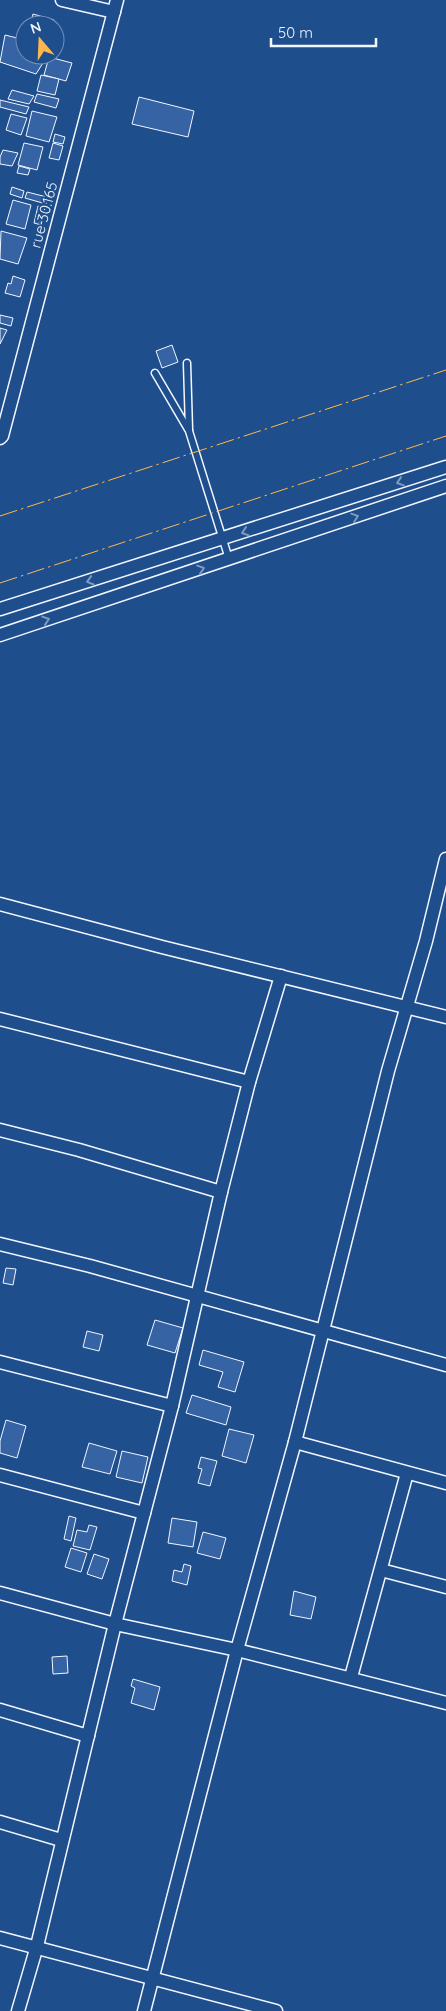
<svg xmlns="http://www.w3.org/2000/svg" width="446" height="2011" viewBox="0 0 446 2011" font-family="Quicksand,sans-serif">
  <rect width="100%" height="100%" fill="#1f4e8c"/>
  <g fill="#3563a3" stroke="#f2f6ff">
    <polygon points="33,14 54,20 52,25 30,25"/>
    <polygon points="5,35 25,40 25,55 48,55 36,74 0,62"/>
    <polygon points="49,57 72,63 66,81 44,75"/>
    <polygon points="41,75 59,79 55,95 37,91"/>
    <polygon points="12,90 34,96 29,104 8,99"/>
    <polygon points="37,94 59,99 56,108 34,102"/>
    <polygon points="139,97 194,111 188,137 132,124"/>
    <polygon points="0,100 29,107 26,114 0,107"/>
    <polygon points="32,111 57,117 49,142 26,136"/>
    <polygon points="11,114 27,118 21,135 6,130"/>
    <polygon points="55,134 65,137 63,144 53,142"/>
    <polygon points="24,143 43,147 37,170 18,165"/>
    <polygon points="53,143 63,146 59,160 49,158"/>
    <polygon points="3,150 18,153 12,166 0,164 0,157"/>
    <polygon points="19,166 30,169 28,175 17,173"/>
    <polygon points="12,187 24,191 22,198 10,194"/>
    <polygon points="27,192 47,197 46,204 25,198"/>
    <polygon points="13,200 31,205 25,229 6,224"/>
    <polygon points="38,206 45,208 41,225 34,223"/>
    <polygon points="1,231 27,238 18,264 0,259"/>
    <polygon points="13,276 25,280 20,297 5,293 8,283 11,284"/>
    <polygon points="0,315 13,318 11,326 0,323"/>
    <polygon points="0,328 7,330 0,344"/>
    <polygon points="172,345 178,362 162,368 156,351"/>
    <polygon points="6,1268 16,1269 13,1285 3,1283"/>
    <polygon points="155,1320 183,1328 175,1353 147,1345"/>
    <polygon points="87,1331 103,1335 99,1351 83,1347"/>
    <polygon points="203,1350 244,1362 235,1392 218,1387 223,1372 199,1365"/>
    <polygon points="192,1395 231,1407 226,1425 186,1413"/>
    <polygon points="6,1420 26,1426 17,1458 0,1453 0,1441"/>
    <polygon points="229,1429 254,1435 246,1463 222,1456"/>
    <polygon points="89,1443 117,1451 110,1474 82,1467"/>
    <polygon points="122,1451 148,1457 142,1483 116,1477"/>
    <polygon points="201,1457 217,1461 210,1486 198,1483 202,1469 198,1468"/>
    <polygon points="69,1516 76,1518 71,1541 64,1539"/>
    <polygon points="172,1518 197,1522 193,1547 168,1543"/>
    <polygon points="89,1525 97,1527 90,1550 73,1546 77,1530 87,1532"/>
    <polygon points="203,1532 226,1538 220,1559 197,1553"/>
    <polygon points="71,1548 87,1553 81,1572 65,1567"/>
    <polygon points="94,1554 109,1559 102,1579 87,1574"/>
    <polygon points="184,1564 191,1566 187,1585 172,1581 174,1570 182,1572"/>
    <polygon points="294,1591 316,1597 311,1619 290,1615"/>
    <polygon points="67,1656 68,1673 53,1674 52,1657"/>
    <polygon points="133,1679 160,1687 154,1710 131,1703 135,1688 131,1686"/>
  </g>
  <g fill="none" stroke-linecap="round" stroke-linejoin="round">
    <defs>
      <g id="service">
        <polyline points="187,363 189,430"/>
        <polyline points="155,373 189,431 229,559"/>
      </g>
      <g id="minor">
        <polyline points="62,0 114,12"/>
        <polyline points="0,438 2,436 117,0"/>
        <polyline points="0,609 446,467"/>
        <polyline points="0,635 446,486"/>
        <polyline points="0,904 162,947 446,1017"/>
        <polyline points="0,1019 249,1082"/>
        <polyline points="0,1130 79,1150 221,1192"/>
        <polyline points="0,1244 90,1266 446,1365"/>
        <polyline points="0,1362 172,1406"/>
        <polyline points="295,1442 446,1483"/>
        <polyline points="0,1475 144,1513"/>
        <polyline points="381,1570 446,1587"/>
        <polyline points="0,1593 115,1624 237,1650 446,1703"/>
        <polyline points="351,1677 407,1473"/>
        <polyline points="0,1710 88,1736"/>
        <polyline points="0,1822 61,1840"/>
        <polyline points="0,1938 276,2011"/>
        <polyline points="18,2011 37,1946 115,1624 172,1406 221,1192 249,1082 281,976"/>
        <polyline points="144,2011 237,1650 295,1442 388,1071 426,941 446,859"/>
      </g>
    </defs>
    <use href="#service" stroke="#f2f6ff" stroke-width="9"/>
    <use href="#minor" stroke="#f2f6ff" stroke-width="15"/>
    <use href="#service" stroke="#1f4e8c" stroke-width="6"/>
    <use href="#minor" stroke="#1f4e8c" stroke-width="12"/>
    <g stroke="#ffb74d" stroke-width="1" stroke-dasharray="18 4 2.5 4" stroke-linecap="butt">
      <polyline points="0,516 446,370"/>
      <polyline points="0,583 446,436"/>
    </g>
  </g>
  <defs><path id="oneway-chevron" d="M-2-3.5L2.5 0L-2 3.5" fill="none" stroke-width="1.6" stroke-linecap="round" stroke-linejoin="round" transform="scale(1.25)"/></defs>
  <g stroke="#7e9ac0">
    <use href="#oneway-chevron" transform="translate(400 482) rotate(162)"/>
    <use href="#oneway-chevron" transform="translate(355 517) rotate(-19)"/>
    <use href="#oneway-chevron" transform="translate(245 532) rotate(162)"/>
    <use href="#oneway-chevron" transform="translate(201 569) rotate(-18)"/>
    <use href="#oneway-chevron" transform="translate(90 581) rotate(163)"/>
    <use href="#oneway-chevron" transform="translate(46 620) rotate(-18)"/>
  </g>
  <g text-anchor="middle" stroke-width="4" stroke-linejoin="round" paint-order="stroke">
    <g font-size="15" fill="#f2f6ff" stroke="#1f4e8c">
      <text transform="translate(44 215) rotate(-75)" y="5">rue 30.165</text>
    </g>
  </g>
  <g transform="translate(40 40) rotate(341)"><circle r="24" fill="#1f4e8c" stroke="#7391ba"/>
  <path d="M0-4L9 19L0 12L-9 19Z" fill="#ffb74d"/>
  <text y="-8" font-size="14" font-weight="bold" text-anchor="middle" fill="#f2f6ff">N</text>
  </g>
  <path d="M271 38v8h105v-8" fill="none" stroke="#f2f6ff" stroke-width="2.5"/>
  <text x="278" y="38" font-size="15" fill="#f2f6ff" stroke="#1f4e8c" stroke-width="4" paint-order="stroke">50 m</text>
</svg>
